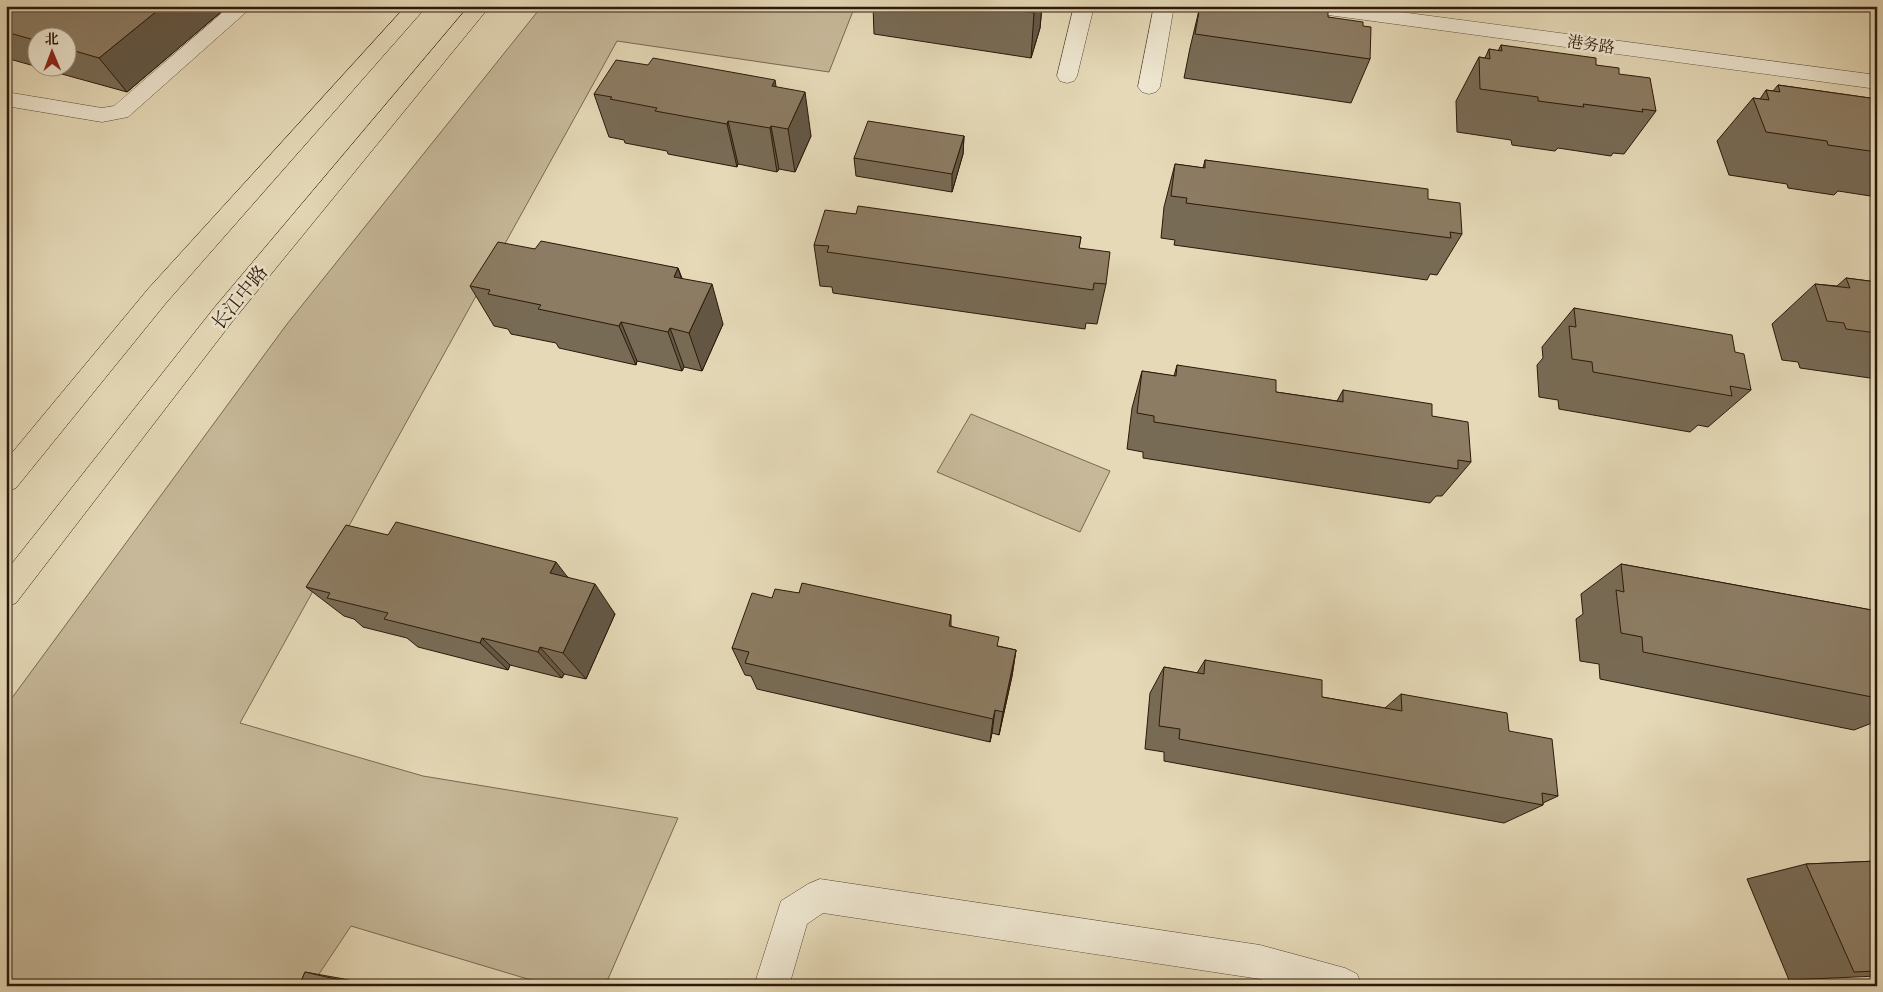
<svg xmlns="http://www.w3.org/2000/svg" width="1883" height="992" viewBox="0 0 1883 992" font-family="'Sorts Mill Goudy','Noto Serif SC',serif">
  <rect width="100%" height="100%" fill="#e5d9b7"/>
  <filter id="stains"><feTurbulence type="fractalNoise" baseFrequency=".004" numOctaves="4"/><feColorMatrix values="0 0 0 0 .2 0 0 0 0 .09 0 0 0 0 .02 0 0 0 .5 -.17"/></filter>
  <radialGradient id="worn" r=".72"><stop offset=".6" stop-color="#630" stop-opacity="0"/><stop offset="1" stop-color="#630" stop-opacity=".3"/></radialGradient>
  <g fill="#c6b899" stroke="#796851">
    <polygon points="542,6 855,6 829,72 617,41 240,723 423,776 678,818 605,986 551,986 351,926 311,986 6,986 6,706 287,324"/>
    <polygon points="971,414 1110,471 1080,532 937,472"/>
  </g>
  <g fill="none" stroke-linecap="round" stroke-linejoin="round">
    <defs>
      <g id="minor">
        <polygon points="230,6 253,6 128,117 102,122 6,106 6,92 102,108 114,106"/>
        <polygon points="1074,6 1094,6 1077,76 1074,81 1067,83 1060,81 1057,76"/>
        <polygon points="1154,6 1174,6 1160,87 1156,92 1149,94 1142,92 1138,87"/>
        <polygon points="1296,6 1355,6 1877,75 1877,89 1306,12 1299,10"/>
        <polygon points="820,879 1260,945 1345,968 1357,974 1362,986 1282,986 1260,979 823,913 807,924 789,986 754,986 781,901 808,884"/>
      </g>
      <g id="major">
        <polygon points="406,6 427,6 166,303 16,488 6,492 6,460 148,289"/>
        <polygon points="469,6 490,6 232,322 16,603 6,607 6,571 214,308"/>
      </g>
    </defs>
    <use href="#minor" stroke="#5a4834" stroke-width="1"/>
    <use href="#major" stroke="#2c1809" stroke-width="1"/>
    <use href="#minor" fill="#eee6d0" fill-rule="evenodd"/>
    <use href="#major" fill="#e5d9b7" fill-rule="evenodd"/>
  </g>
  <g fill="#786b55" stroke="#2c1809">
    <polygon points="6,6 228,6 127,92 40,68 68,68 68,38 38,38 38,67 6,58"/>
    <polygon points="873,6 1042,6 1040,28 1031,58 874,34"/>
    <polygon points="1200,6 1328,17 1363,26 1370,59 1351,103 1184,78 1190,48"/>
    <polygon points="1501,45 1596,65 1619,74 1656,111 1624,154 1613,153 1611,156 1558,148 1555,151 1512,145 1511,140 1457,132 1456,101 1479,57 1485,58 1489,49 1498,51"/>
    <polygon points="1778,85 1877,99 1877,197 1838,191 1834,195 1788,188 1787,184 1729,175 1717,141 1753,98 1760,99 1766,90 1773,91"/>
    <polygon points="776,87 811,136 795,172 779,169 777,172 738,164 737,167 668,154 667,151 625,143 624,140 609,137 594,94"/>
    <polygon points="964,136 963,154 952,192 856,176 854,158"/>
    <polygon points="1205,160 1428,199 1462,234 1437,275 1430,274 1427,280 1174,245 1175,240 1161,238 1164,207 1175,164 1203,168"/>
    <polygon points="856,214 1081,237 1079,248 1106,284 1097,324 1086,323 1085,329 833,293 832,287 820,286 814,245"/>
    <polygon points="535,249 678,268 682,278 723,324 702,371 684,367 682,371 637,361 636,365 559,348 556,343 511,334 508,329 494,326 470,286"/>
    <polygon points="1846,278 1877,282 1877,379 1800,368 1798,362 1782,360 1772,324 1815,284 1837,286"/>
    <polygon points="1574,308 1735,352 1751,390 1708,427 1698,425 1690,432 1559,409 1558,400 1539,397 1537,365 1543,358 1542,347"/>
    <polygon points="1177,365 1276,392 1337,401 1343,390 1432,416 1471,462 1442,496 1436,496 1430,503 1143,458 1143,452 1127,449 1132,408 1142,371 1174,376"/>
    <polygon points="388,535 568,577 615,614 586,679 564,674 562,678 510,665 508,670 418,647 407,638 363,627 354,619 344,616 306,587"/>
    <polygon points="1621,564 1877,611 1877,721 1854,730 1600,679 1599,664 1580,661 1576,619 1583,614 1581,594"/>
    <polygon points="799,593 951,615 951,626 998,646 1016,650 1012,676 999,735 992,733 990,742 757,689 751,676 745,675 732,648 772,598"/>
    <polygon points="1205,660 1322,697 1385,708 1401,694 1509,731 1558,796 1543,803 1543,805 1504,823 1164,761 1164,752 1145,749 1150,693 1164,667 1197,673"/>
    <polygon points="1877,861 1877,976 1789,980 1747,879 1806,864"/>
    <polygon points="305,972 344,979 374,986 299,986"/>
  </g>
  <g fill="#625745" stroke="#2c1809">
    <polygon points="163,6 228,6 127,92 99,58"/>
    <polygon points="1036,6 1042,6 1040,28 1031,58 1034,13"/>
    <polygon points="775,80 782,124 772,86"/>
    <polygon points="805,92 811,136 795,172 788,129"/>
    <polygon points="728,121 738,164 737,167 727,124"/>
    <polygon points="771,126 779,169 777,172 770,128"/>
    <polygon points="964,136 963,154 952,192 952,174"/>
    <polygon points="678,268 691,309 674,277"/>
    <polygon points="712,284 723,324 702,371 689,333"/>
    <polygon points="621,322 637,361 636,365 619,326"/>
    <polygon points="670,328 684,367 682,371 668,332"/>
    <polygon points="556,562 579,592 550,573"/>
    <polygon points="595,584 615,614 586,679 563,653"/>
    <polygon points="482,638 510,665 508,670 480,643"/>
    <polygon points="540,647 564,674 562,678 538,652"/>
    <polygon points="1016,650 1012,676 999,735 1003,712"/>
    <polygon points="995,710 992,733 990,742 993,719"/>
  </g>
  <g fill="#8c7c63" stroke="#2c1809">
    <polygon points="6,6 163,6 99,58 68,49 68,38 38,38 38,41 6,32"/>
    <polygon points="988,6 1036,6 1034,13"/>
    <polygon points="1200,6 1287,6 1328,12 1328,17 1363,22 1363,26 1371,27 1370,59 1195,34"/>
    <polygon points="1501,45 1596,58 1596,65 1619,68 1619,74 1650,78 1656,111 1642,109 1643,112 1583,104 1584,107 1538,101 1538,97 1480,89 1479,57 1490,59 1489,49 1502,51"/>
    <polygon points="653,58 775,80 772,86 805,92 788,129 771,126 770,128 728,121 727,124 655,111 657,108 610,99 612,97 594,94 616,60 648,65"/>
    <polygon points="1778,85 1877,99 1877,148 1876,148 1877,152 1828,145 1827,141 1766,132 1753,98 1769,100 1766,90 1780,92"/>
    <polygon points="868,121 964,136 952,174 854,158"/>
    <polygon points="1205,160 1428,189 1428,199 1460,203 1462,234 1450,232 1451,238 1186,203 1187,198 1171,196 1175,164 1205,168"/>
    <polygon points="858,206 1081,237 1079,248 1110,252 1106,284 1094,283 1093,290 827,252 829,246 814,245 825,210 856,214"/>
    <polygon points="541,241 678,268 674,277 712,284 689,333 670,328 668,332 621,322 619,326 538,309 541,305 488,294 490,290 470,286 498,242 535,249"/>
    <polygon points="1846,278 1877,282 1877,333 1846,329 1844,323 1827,321 1815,284 1850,288"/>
    <polygon points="1574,308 1732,335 1735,352 1744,354 1751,390 1730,386 1732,396 1593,372 1592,362 1572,359 1569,326 1576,327"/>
    <polygon points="1177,365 1276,380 1276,392 1343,402 1343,390 1432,404 1432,416 1468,422 1471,462 1458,460 1458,469 1154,422 1154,416 1137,413 1142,371 1176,376"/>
    <polygon points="396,522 556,562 550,573 595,584 563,653 540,647 538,652 482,638 480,643 384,619 388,613 327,598 330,593 306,587 346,525 388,535"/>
    <polygon points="1621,564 1877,611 1877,698 1643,652 1642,637 1621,633 1616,590 1624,592"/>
    <polygon points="802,583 951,615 949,626 999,637 997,646 1016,650 1003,712 995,710 993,719 745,663 749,652 732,648 752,593 772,598 775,589 799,593"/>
    <polygon points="1205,660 1322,680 1322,697 1402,711 1401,694 1507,713 1509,731 1552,739 1558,796 1542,793 1543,805 1179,739 1180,729 1159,726 1164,667 1204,674"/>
    <polygon points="1877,861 1877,971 1854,972 1806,864"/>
    <polygon points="305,972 365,986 299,986"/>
  </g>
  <g text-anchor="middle" stroke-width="5" stroke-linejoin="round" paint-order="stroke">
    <g font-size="16" fill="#2c1809" stroke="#eee6d0">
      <text transform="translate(1591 44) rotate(8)" y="6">港务路</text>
    </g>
    <g font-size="19" fill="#2c1809" stroke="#eee6d0">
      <text transform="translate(239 297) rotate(-51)" y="7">长江中路</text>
    </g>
  </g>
  <rect width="1883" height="992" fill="none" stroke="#e5d9b7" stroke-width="25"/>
  <rect x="8" y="8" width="1868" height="977" fill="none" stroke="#2c1809" stroke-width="2.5"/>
  <rect x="12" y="12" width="1858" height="967" fill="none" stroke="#2c1809"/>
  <g transform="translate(52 52) rotate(359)"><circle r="24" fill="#eee6d0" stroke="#a09480"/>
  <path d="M0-4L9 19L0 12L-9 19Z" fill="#8f2418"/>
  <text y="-8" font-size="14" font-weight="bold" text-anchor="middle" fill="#2c1809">北</text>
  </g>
  <rect width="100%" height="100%" filter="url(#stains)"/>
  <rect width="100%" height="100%" fill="url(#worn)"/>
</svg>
